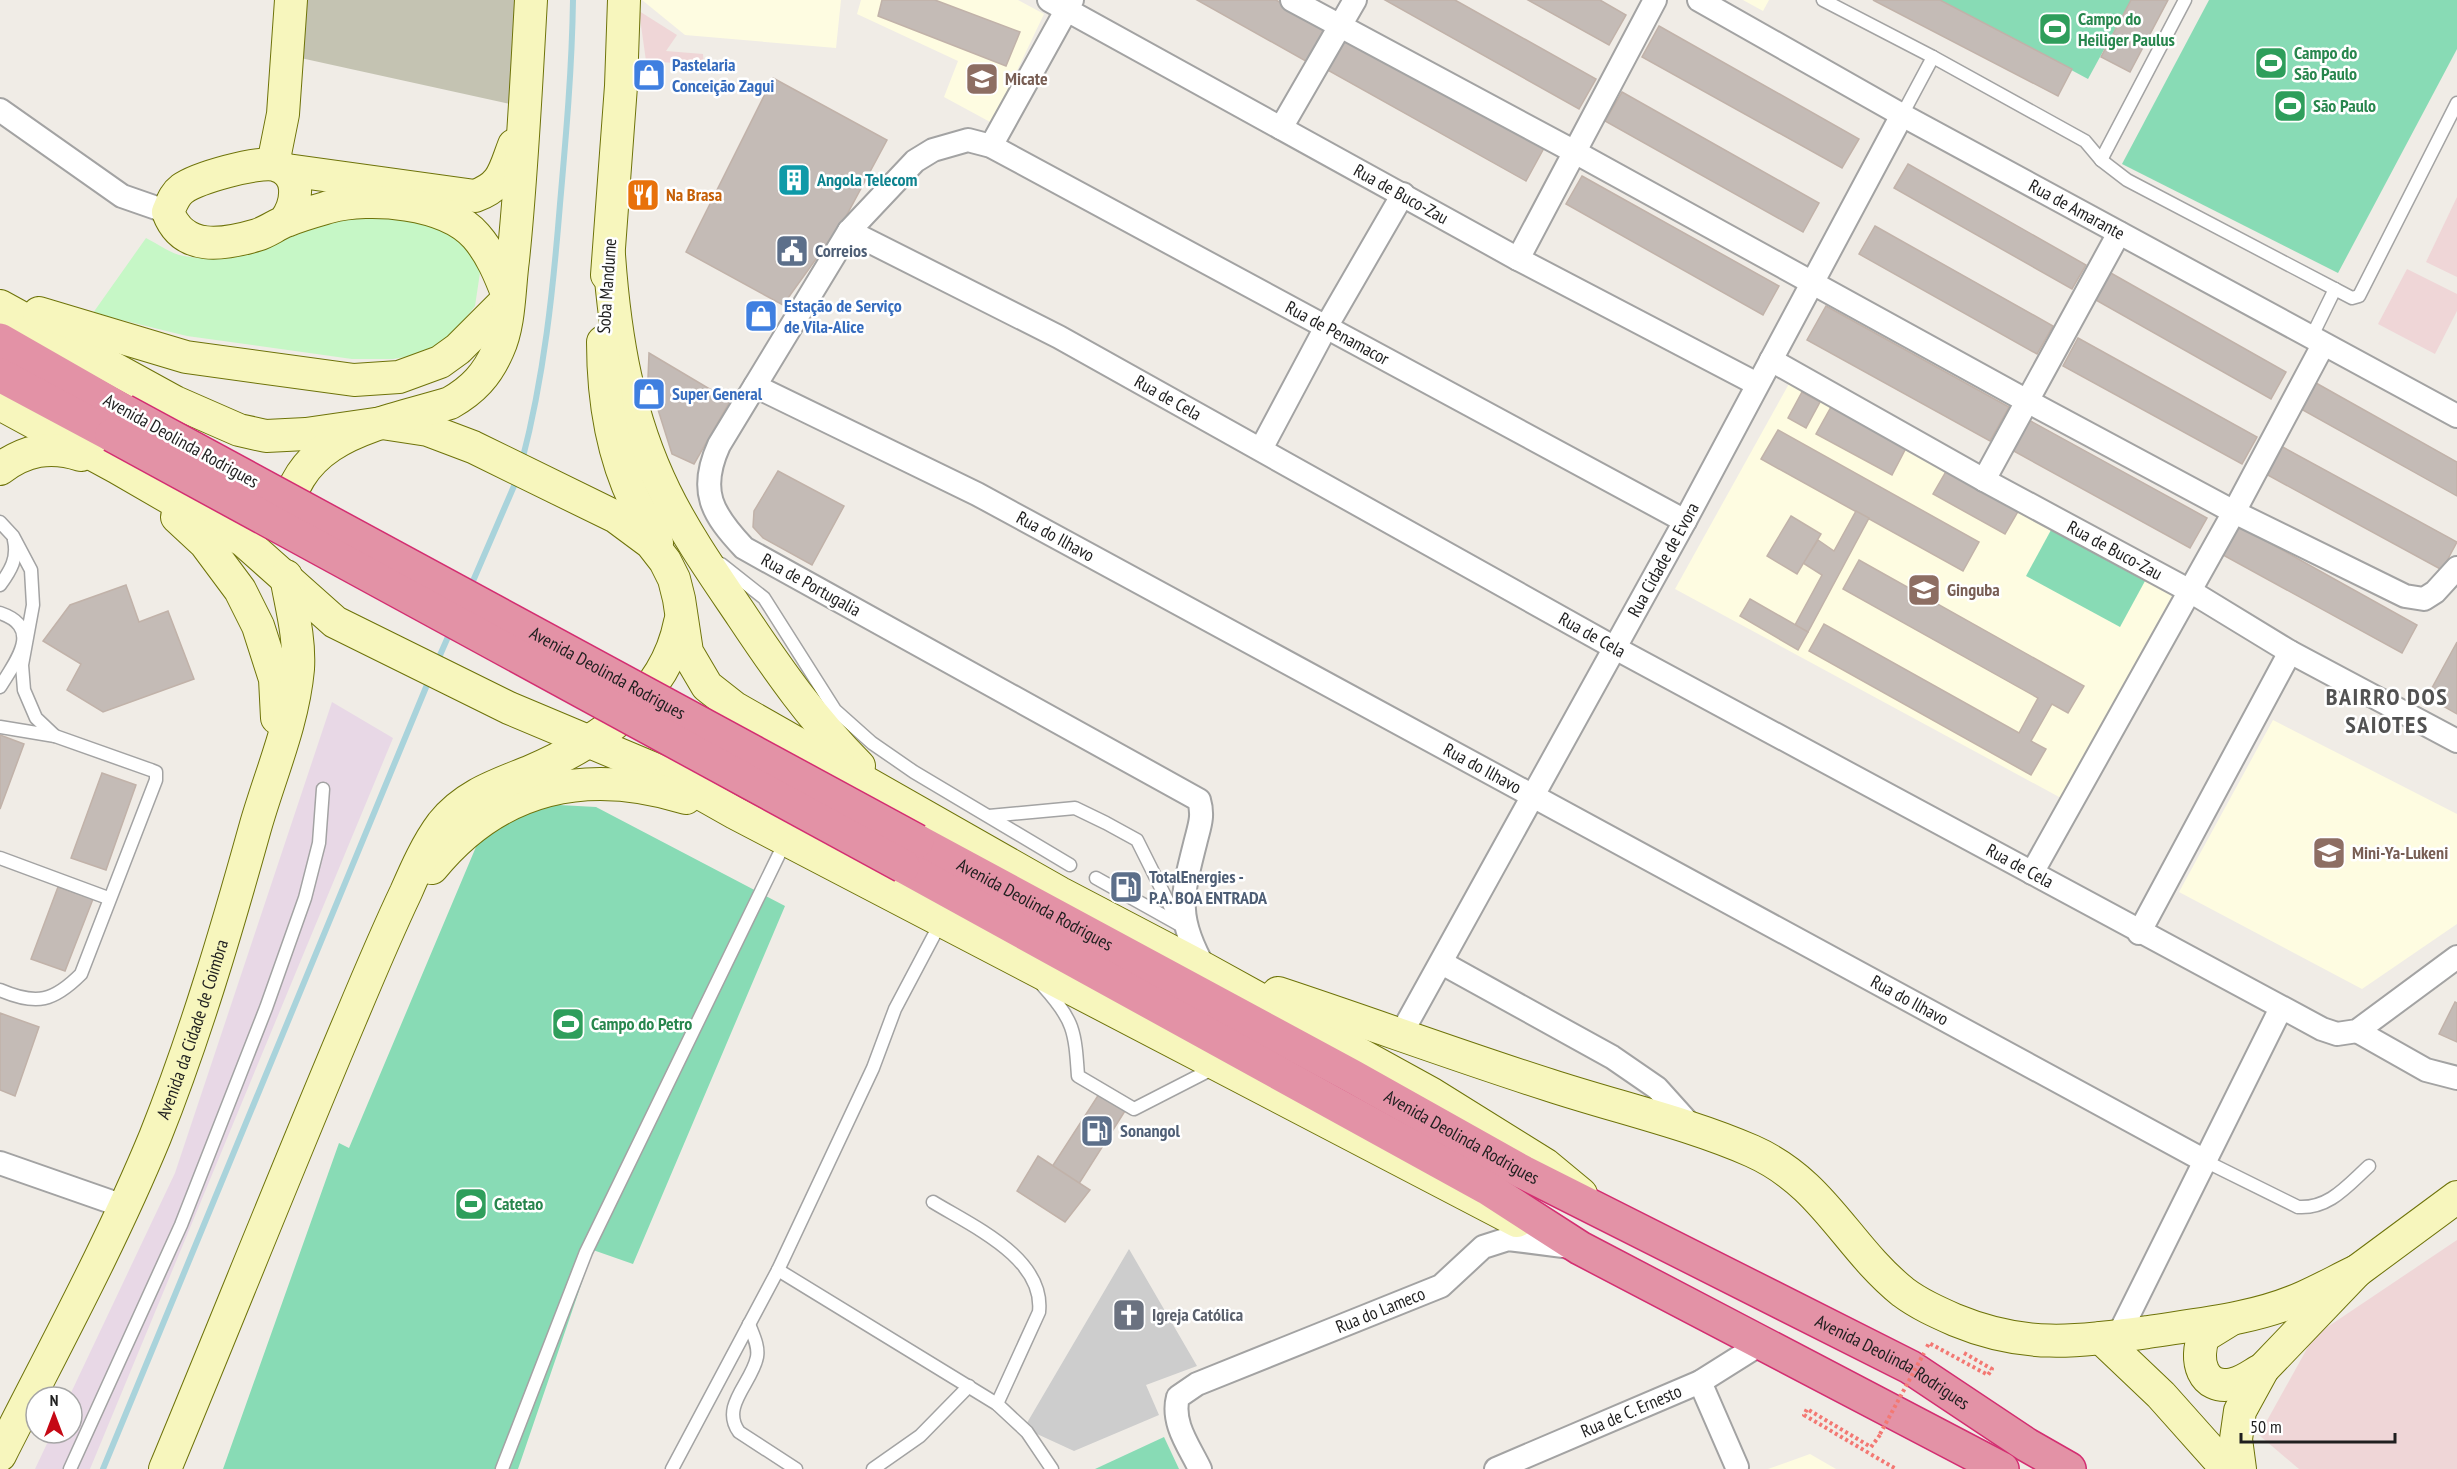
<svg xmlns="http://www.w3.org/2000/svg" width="2457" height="1469" viewBox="0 0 2457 1469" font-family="'PT Sans Narrow',sans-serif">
  <rect width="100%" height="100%" fill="#f0ece6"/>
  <g fill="#efd6d7">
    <polygon points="639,11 677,35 666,51 703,54 704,65 646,61"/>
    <polygon points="2457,197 2457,277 2426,262"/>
    <polygon points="2407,269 2457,294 2457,311 2435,354 2378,324"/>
    <polygon points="2457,1240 2457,1469 2299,1469 2259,1435 2314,1336"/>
  </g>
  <polygon fill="#e8d8e6" points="332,702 393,738 90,1469 35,1469 52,1433 72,1433 72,1397 69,1397 175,1173"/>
  <g fill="#fefce1">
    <polygon points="642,0 841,0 836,48 685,35"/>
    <polygon points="861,0 1018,0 1044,14 992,123 944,97 958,61 857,14"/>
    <polygon points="1743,0 1769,0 1763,11"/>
    <polygon points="1790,382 2174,592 2061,798 1675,589"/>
    <polygon points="2273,720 2457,814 2457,924 2362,989 2179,892"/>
    <polygon points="1810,1454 1836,1469 1768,1469"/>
  </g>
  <polygon fill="#cdcdcd" points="1129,1249 1197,1366 1146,1385 1159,1415 1074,1451 1024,1428"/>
  <polygon fill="#c4c3b2" points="295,0 518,0 519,106 287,55"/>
  <path fill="#c6f7c6" d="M357 210 416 213 455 233 481 266 475 306 457 329 427 353 393 359H352L187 336 93 313 146 238C158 244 171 254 184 256 239 267 306 229 357 210Z"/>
  <g fill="#88dbb5">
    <polygon points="1940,0 2131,0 2088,79"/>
    <polygon points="2209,0 2457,0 2457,49 2338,273 2122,164"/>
    <polygon points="2051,530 2145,581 2120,627 2026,576"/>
    <polygon points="541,804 596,807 785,906 633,1264 593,1250 518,1469 223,1469 339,1143 349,1148 481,835"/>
    <polygon points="1164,1437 1179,1469 1095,1469"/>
  </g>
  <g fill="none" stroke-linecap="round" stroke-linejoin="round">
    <g stroke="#a9d3db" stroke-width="6">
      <path d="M522 461C544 377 553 291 560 204 566 136 572 68 573 0"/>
      <polyline points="470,588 517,479"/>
      <polyline points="437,662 451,630"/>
      <polyline points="103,1469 429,680"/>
    </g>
  </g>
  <g fill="#c4bbb6" stroke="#c1b2a9" stroke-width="1.5">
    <polygon points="882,0 935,0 1020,32 1006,66 878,16"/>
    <polygon points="1197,0 1276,0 1329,30 1311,64"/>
    <polygon points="1385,0 1455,0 1596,79 1579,109"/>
    <polygon points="1528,0 1600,0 1626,15 1609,45"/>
    <polygon points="1873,0 1940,0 2072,69 2058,96"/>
    <polygon points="2131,0 2168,0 2130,72 2101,57"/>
    <polygon points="1659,26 1859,139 1842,168 1642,57"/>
    <polygon points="1343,35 1544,148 1526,181 1324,68"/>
    <polygon points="773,78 887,140 844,220 783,305 686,252"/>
    <polygon points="1622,92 1819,203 1803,232 1605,121"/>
    <polygon points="1908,164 2086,265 2072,289 1894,188"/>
    <polygon points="1582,176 1779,286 1763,315 1566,204"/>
    <polygon points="1875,226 2053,326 2037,354 1859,254"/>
    <polygon points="2109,272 2286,372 2271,399 2094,299"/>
    <polygon points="1826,306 2009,407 1990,441 1807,340"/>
    <polygon points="2078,338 2257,437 2242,464 2063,366"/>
    <polygon points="649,353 730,401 694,464 672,454 648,378"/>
    <polygon points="2316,383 2457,462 2457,496 2301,409"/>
    <polygon points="1802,392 1820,402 1806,428 1788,418"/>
    <polygon points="1831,407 1906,448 1892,475 1816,434"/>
    <polygon points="2027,419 2207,518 2190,548 2010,449"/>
    <polygon points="1778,430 1979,542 1963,571 1761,459"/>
    <polygon points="2279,445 2457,542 2442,570 2264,473"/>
    <polygon points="1948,468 2020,508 2005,534 1933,494"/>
    <polygon points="778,471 844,506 812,565 763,538 753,527 754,511"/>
    <polygon points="1856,511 1869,518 1808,632 1795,625 1822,575 1803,563 1818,540 1834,551"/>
    <polygon points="1791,516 1821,534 1797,574 1767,556"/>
    <polygon points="2239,526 2417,625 2402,653 2223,555"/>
    <polygon points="1859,560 2084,686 2068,713 2052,704 2031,741 2046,749 2031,775 1809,651 1824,624 2019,733 2038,698 1843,589"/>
    <polygon points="126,585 139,622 168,611 194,679 103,712 67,690 81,664 43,641 70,605"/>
    <polygon points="1750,599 1808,632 1798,650 1740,616"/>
    <polygon points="2457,642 2457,714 2427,697"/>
    <polygon points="0,735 24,744 0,809"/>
    <polygon points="102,773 136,785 106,870 71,858"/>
    <polygon points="58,887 93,899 65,971 31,959"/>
    <polygon points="2455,1002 2457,1003 2457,1042 2439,1034"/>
    <polygon points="0,1013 39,1027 15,1096 0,1090"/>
    <polygon points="1099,1094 1125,1111 1075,1190 1048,1173"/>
    <polygon points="1038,1156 1090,1190 1065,1222 1017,1191"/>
  </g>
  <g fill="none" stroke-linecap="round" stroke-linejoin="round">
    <defs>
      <g id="lane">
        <polyline points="1823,0 1933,57 2085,141 2101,160 2127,180 2352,298 2359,296 2457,103"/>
        <polyline points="1902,115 1933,57"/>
        <polyline points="2101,160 2185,0"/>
        <polyline points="2311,338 2335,289"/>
        <path d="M0 522 13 536 31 570 33 605 22 665 24 690 36 718 55 736 151 770 156 772V780L81 974C54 1001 37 1006 0 990"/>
        <polyline points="721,564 764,598 835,710 872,743 914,772 1070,865"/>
        <path d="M0 585C11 570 18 558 14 540"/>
        <path d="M0 613C44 628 15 662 0 687"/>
        <polyline points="0,727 55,736"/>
        <polyline points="989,816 1075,808 1106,823 1137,840 1179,924"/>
        <polyline points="0,858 108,898"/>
        <polyline points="1096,878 1180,925"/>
        <path d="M1043 986C1074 1020 1075 1031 1078 1076L1134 1109 1214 1068"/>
        <path d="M2205 1161 2298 1207C2329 1209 2347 1186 2369 1166"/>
        <path d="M933 1202C972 1226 1045 1258 1039 1312L997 1404"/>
        <polyline points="778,1270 997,1404 1027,1432 1052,1469"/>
        <path d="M749 1324C753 1335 759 1346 757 1357 752 1383 720 1406 739 1432L796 1469"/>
        <polyline points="70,1469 181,1225 266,1008 305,898 319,843 323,789"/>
        <polyline points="502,1469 586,1252 786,840"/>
        <polyline points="672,1469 778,1270 873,1068 895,1009 941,922"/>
        <polyline points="873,1469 920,1436 969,1386"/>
      </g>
      <g id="street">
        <path id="s1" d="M1049 0 1518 259 1757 384"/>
        <polyline points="1292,0 1573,151 2027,401 2234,512 2405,596 2424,599 2435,592 2457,568"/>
        <path id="s2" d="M1699 0 1902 115 2457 416"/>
        <polyline points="0,110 122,196 168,212"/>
        <polyline points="1281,128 1355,0"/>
        <polyline points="991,146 1072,0"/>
        <path id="s3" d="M849 231 1059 337 1615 648 2322 1029 2337 1034 2357 1031 2457 957"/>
        <polyline points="1518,259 1655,0"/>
        <path id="s4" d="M1771 360 1984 480 2190 591 2290 652 2457 741"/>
        <path id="s5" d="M755 386 977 494 2205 1161"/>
        <polyline points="1261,449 1326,327 1403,194"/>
        <polyline points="1984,480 2119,233"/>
        <polyline points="2032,873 2234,512 2323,345"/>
        <polyline points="2139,933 2290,652"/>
        <polyline points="1442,963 1612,1057 1657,1088 1693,1128"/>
        <path id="s6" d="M1205 969C1176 918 1181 899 1195 844 1199 827 1204 817 1199 800L744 548C712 514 698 491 719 445L849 231 915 161 933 150 968 140 991 146 1685 521"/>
        <polyline points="2357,1031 2426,1070 2457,1078"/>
        <path id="s7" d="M1401 1034 1685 521 1902 115"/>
        <polyline points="0,1163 123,1206"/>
        <polyline points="2118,1336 2281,1008"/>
        <polyline points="1700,1382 1737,1467"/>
        <path id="s8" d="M1200 1469C1189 1446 1171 1423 1178 1397L1197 1384 1441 1286 1483 1247 1508 1239 1571 1247"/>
        <path id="s9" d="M1496 1469 1700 1382 1762 1343"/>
      </g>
      <g id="secondary">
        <polyline points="273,164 283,114 291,0"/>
        <path d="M287 170 475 196C503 186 504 171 514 145"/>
        <path d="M285 221C298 203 302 172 275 165 257 161 197 178 182 189 174 195 172 203 168 212 183 252 223 245 257 235 267 232 276 225 286 221 300 215 315 211 329 207 370 196 446 202 476 236 491 253 500 275 508 296"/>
        <path d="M609 255C615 338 628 417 665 492 686 535 715 576 742 616 778 670 813 720 859 766"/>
        <polyline points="607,275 621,86 624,0"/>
        <polyline points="0,306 175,402 239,430 266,436 306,434 382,423 428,430 473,447 616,517 651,543 665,561 674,579 679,599 687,652 707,686 735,708 1060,893 1205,969 1432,1094 1546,1165 1581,1194"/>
        <polyline points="39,313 186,357 354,380 399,377 440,362 458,349 509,298"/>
        <path d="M603 342C603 399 611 454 637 506 644 518 652 530 657 543"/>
        <polyline points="0,404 116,467 244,541 335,622 509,708 666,774 735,813 1517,1221"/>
        <path d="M0 469C25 450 50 445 81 455"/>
        <polyline points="177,517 205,543 240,590 258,626 275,679 277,718"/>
        <path d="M285 526C292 434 379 425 450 403 473 390 487 375 498 350 510 324 509 289 513 260 522 174 526 87 531 0"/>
        <path d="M432 868C499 786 586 767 686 798"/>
        <path d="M1278 993C1369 1023 1458 1056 1549 1085 1616 1107 1688 1123 1752 1151 1824 1183 1846 1246 1903 1292 1919 1304 1937 1312 1955 1320 2025 1349 2075 1342 2148 1332 2200 1324 2255 1319 2304 1297 2322 1289 2340 1279 2357 1271"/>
        <path d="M2230 1320 2204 1336C2194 1359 2202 1391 2233 1384 2244 1382 2253 1374 2263 1369"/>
        <polyline points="2101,1338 2161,1395 2227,1469"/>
        <path id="s10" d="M0 1455C53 1350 110 1246 155 1137 195 1037 226 932 255 828 270 775 293 724 298 669 300 637 291 606 286 576"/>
        <path d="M165 1469C227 1320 287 1169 350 1020 368 977 386 934 406 892 416 869 427 844 442 824 465 795 497 785 529 772 597 743 665 699 680 622"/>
        <polyline points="2240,1469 2236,1439 2240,1411 2263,1369 2357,1271 2457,1197"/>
      </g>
      <g id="highway">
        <polyline points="0,340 124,411"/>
        <polyline points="0,375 112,435"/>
        <path id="s11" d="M917 841 1352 1076 1523 1172 1910 1367 2027 1445 2069 1469"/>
        <polyline points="903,866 1487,1188 1580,1248 2002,1469"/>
      </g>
    </defs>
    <use href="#lane" stroke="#a3a3a3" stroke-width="15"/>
    <use href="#street" stroke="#a3a3a3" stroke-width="26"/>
    <use href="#secondary" stroke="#6e730a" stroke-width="34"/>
    <use href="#highway" stroke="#d32e71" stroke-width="36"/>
    <g stroke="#f37873" stroke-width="4" stroke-dasharray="3 3" stroke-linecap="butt">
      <polyline points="1927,1347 1929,1343 1988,1375 1992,1369 1964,1353"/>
      <polyline points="1880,1435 1871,1447 1807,1409 1804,1415 1896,1469"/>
    </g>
    <use href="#lane" stroke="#fff" stroke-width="12"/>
    <use href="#street" stroke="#fff" stroke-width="22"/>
    <use href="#secondary" stroke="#f7f6bd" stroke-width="32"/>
    <use href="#highway" stroke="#e392a6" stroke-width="33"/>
    <defs>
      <g id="highway-bridge">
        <path id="s12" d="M124 411 917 841"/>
        <polyline points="112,435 903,866"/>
      </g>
    </defs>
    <use href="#highway-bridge" stroke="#d32e71" stroke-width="36" stroke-linecap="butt"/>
    <polyline stroke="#f37873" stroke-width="4" stroke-dasharray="3 3" stroke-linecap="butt" points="1880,1434 1924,1353"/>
    <use href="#highway-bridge" stroke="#e392a6" stroke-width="33"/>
  </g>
  <defs>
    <symbol id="stadium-square" viewBox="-11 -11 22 22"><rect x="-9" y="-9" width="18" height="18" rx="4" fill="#2e9e5b" stroke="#fff"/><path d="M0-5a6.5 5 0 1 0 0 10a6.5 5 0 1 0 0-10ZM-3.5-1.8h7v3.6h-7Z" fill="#fff"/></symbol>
    <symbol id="shop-square" viewBox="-11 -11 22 22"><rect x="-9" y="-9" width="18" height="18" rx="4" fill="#3f7fe0" stroke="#fff"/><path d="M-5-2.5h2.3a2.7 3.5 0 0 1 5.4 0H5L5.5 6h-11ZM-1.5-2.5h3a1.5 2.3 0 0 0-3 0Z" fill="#fff"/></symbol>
    <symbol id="school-square" viewBox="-11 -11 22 22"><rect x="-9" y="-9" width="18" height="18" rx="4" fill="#8d6e63" stroke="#fff"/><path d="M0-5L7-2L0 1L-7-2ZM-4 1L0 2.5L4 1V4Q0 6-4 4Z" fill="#fff"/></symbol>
    <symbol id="building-square" viewBox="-11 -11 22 22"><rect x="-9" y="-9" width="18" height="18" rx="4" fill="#0f9aa8" stroke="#fff"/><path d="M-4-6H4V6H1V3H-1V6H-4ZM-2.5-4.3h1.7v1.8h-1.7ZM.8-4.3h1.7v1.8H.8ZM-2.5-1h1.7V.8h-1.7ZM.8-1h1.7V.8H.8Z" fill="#fff"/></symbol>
    <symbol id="restaurant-square" viewBox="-11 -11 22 22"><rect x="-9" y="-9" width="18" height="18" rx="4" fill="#e8710a" stroke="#fff"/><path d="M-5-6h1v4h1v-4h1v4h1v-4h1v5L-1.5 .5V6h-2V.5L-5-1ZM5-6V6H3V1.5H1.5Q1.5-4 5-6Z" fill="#fff"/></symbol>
    <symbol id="civic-square" viewBox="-11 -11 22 22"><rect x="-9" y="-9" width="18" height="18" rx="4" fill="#5c6f8a" stroke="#fff"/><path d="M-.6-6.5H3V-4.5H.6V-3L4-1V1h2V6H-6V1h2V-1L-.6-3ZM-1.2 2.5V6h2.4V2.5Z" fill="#fff"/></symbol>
    <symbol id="fuel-square" viewBox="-11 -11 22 22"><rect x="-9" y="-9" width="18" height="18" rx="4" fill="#5c6f8a" stroke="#fff"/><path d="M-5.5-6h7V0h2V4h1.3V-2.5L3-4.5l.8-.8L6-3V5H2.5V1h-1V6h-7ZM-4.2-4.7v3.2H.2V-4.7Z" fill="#fff"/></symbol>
    <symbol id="church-square" viewBox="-11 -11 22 22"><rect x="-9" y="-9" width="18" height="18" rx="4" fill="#6b7280" stroke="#fff"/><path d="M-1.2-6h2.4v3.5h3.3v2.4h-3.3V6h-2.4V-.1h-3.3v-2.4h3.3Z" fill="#fff"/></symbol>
  </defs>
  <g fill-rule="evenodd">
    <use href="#stadium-square" x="2036" y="10" width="38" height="38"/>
    <use href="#stadium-square" x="2252" y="44" width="38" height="38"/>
    <use href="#shop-square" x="630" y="56" width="38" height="38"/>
    <use href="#school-square" x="963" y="60" width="38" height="38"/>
    <use href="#stadium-square" x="2271" y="87" width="38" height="38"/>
    <use href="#building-square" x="775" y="161" width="38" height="38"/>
    <use href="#restaurant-square" x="624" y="176" width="38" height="38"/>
    <use href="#civic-square" x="773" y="232" width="38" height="38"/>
    <use href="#shop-square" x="742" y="297" width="38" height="38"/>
    <use href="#shop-square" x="630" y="375" width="38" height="38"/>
    <use href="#school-square" x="1905" y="571" width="38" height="38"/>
    <use href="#school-square" x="2310" y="834" width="38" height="38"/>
    <use href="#fuel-square" x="1107" y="868" width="38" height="38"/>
    <use href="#stadium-square" x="549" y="1005" width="38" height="38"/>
    <use href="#fuel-square" x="1078" y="1112" width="38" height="38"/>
    <use href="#stadium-square" x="452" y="1185" width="38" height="38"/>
    <use href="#church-square" x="1110" y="1296" width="38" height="38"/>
  </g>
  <g text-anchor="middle" stroke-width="5" stroke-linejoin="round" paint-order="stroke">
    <g font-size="18" font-weight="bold" fill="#27864d" stroke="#fff" text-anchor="start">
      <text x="2078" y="25">Campo do<tspan x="2078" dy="21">Heiliger Paulus</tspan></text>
      <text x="2294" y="59">Campo do<tspan x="2294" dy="21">São Paulo</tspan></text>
      <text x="2313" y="112">São Paulo</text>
      <text x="591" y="1030">Campo do Petro</text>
      <text x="494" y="1210">Catetao</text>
    </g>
    <g font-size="18" font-weight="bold" fill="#366cbe" stroke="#fff" text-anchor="start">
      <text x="672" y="71">Pastelaria<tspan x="672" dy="21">Conceição Zagui</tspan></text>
      <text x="784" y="312">Estação de Serviço<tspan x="784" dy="21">de Vila-Alice</tspan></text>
      <text x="672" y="400">Super General</text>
    </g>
    <g font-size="18" font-weight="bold" fill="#785e54" stroke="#fff" text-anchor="start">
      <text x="1005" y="85">Micate</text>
      <text x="1947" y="596">Ginguba</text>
      <text x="2352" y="859">Mini-Ya-Lukeni</text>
    </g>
    <g font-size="18" font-weight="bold" fill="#0d838f" stroke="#fff" text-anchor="start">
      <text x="817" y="186">Angola Telecom</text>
    </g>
    <g font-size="18" fill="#1f1f1f" stroke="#fff">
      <text dy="6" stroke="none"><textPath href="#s1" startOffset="402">Rua de Buco-Zau</textPath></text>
      <text dy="6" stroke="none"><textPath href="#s2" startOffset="432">Rua de Amarante</textPath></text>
      <text transform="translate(607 286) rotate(-86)" y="6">Soba Mandume</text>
      <text dy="6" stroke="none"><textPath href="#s6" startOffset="1632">Rua de Penamacor</textPath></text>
      <text dy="6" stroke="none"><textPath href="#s3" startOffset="360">Rua de Cela</textPath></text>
      <text transform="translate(181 441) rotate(29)" y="6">Avenida Deolinda Rodrigues</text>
      <text dy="6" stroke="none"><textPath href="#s5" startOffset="336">Rua do Ilhavo</textPath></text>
      <text dy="6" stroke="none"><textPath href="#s4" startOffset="393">Rua de Buco-Zau</textPath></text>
      <text dy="6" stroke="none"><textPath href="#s7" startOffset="542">Rua Cidade de Evora</textPath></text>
      <text transform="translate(811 585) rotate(29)" y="6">Rua de Portugalia</text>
      <text dy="6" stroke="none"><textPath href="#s3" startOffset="846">Rua de Cela</textPath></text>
      <text dy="6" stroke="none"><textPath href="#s12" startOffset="550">Avenida Deolinda Rodrigues</textPath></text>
      <text dy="6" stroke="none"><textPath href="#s5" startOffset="822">Rua do Ilhavo</textPath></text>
      <text dy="6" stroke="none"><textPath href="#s3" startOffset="1332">Rua de Cela</textPath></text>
      <text dy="6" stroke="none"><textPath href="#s11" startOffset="134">Avenida Deolinda Rodrigues</textPath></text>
      <text dy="6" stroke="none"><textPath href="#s5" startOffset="1308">Rua do Ilhavo</textPath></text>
      <text dy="6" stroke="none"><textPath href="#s10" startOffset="468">Avenida da Cidade de Coimbra</textPath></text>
      <text dy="6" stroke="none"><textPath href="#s11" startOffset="620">Avenida Deolinda Rodrigues</textPath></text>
      <text dy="6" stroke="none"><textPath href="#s8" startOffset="298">Rua do Lameco</textPath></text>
      <text dy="6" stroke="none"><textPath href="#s11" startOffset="1106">Avenida Deolinda Rodrigues</textPath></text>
      <text dy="6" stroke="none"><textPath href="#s9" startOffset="147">Rua de C. Ernesto</textPath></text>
    </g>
    <g font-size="18" font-weight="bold" fill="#c56008" stroke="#fff" text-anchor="start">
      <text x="666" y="201">Na Brasa</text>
    </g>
    <g font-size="18" font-weight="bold" fill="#4e5e75" stroke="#fff" text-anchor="start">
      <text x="815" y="257">Correios</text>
      <text x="1149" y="883">TotalEnergies -<tspan x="1149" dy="21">P.A. BOA ENTRADA</tspan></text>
      <text x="1120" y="1137">Sonangol</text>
    </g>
    <g font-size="18" font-weight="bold" fill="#5b616d" stroke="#fff" text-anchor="start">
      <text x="1152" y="1321">Igreja Católica</text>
    </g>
    <g font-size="24" font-weight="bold" letter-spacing="1.5" fill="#525252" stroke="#fff">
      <text x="2387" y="705">BAIRRO DOS<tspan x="2387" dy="28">SAIOTES</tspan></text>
    </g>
  </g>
  <g transform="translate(54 1415)"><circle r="28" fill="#ffffff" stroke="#a5a5a5" stroke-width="1.5"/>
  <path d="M0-4.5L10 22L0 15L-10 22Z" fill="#c50915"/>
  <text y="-9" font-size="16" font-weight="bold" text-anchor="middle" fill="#1f1f1f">N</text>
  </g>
  <path d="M2241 1433v9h154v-9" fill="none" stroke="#1f1f1f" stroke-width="3"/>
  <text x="2250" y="1433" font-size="18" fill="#1f1f1f" stroke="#ffffff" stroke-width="4.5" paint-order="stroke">50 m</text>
</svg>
